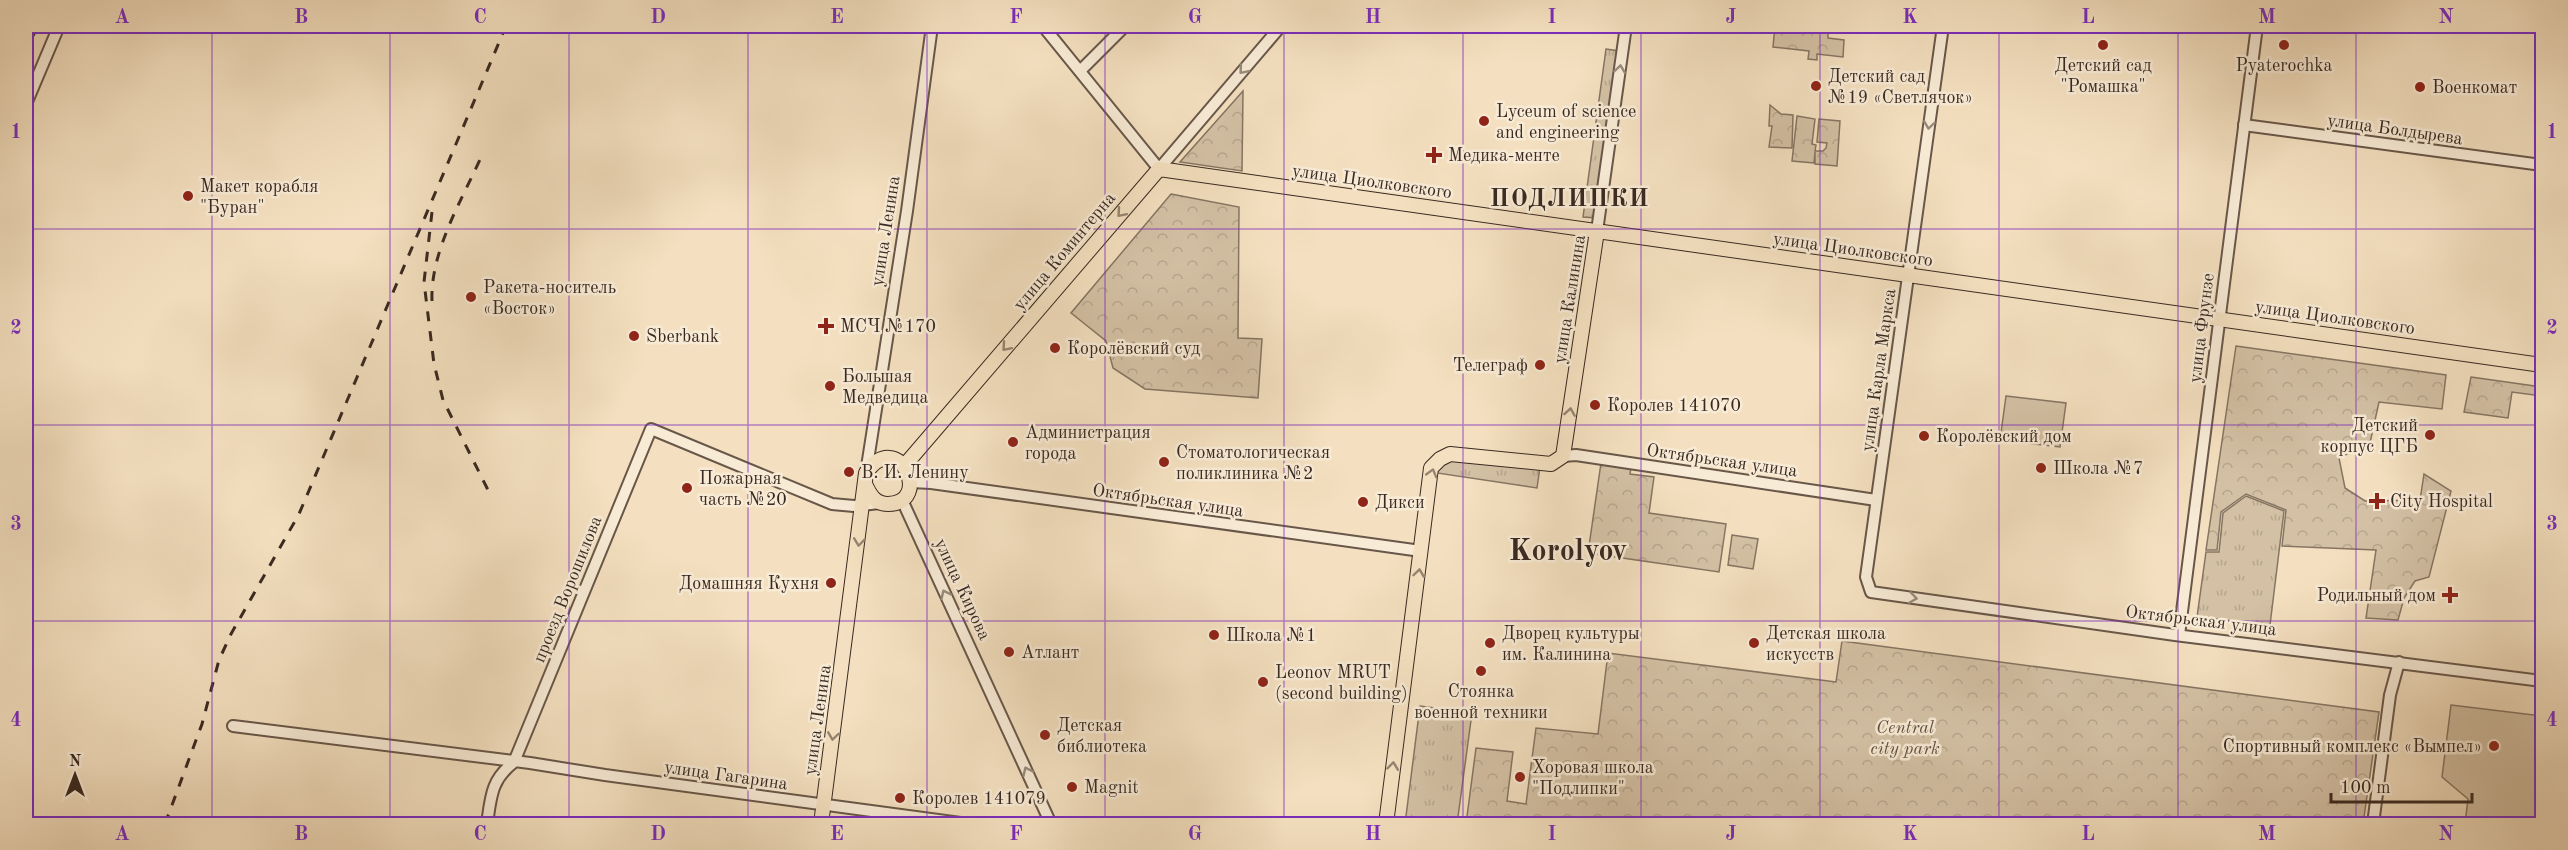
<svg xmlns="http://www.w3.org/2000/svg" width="2568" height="850" viewBox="0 0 2568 850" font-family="'Old Standard TT',serif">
  <defs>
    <pattern id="grass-tufts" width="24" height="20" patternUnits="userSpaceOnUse" patternTransform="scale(1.5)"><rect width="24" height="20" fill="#d4c1a5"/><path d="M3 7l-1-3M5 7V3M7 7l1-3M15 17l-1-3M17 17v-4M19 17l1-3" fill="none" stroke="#b7a68e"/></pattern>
    <pattern id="forest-crowns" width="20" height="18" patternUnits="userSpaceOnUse" patternTransform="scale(1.5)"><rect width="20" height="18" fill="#d4c1a5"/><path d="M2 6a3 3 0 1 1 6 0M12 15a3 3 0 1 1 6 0" fill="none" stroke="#b7a68e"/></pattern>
  </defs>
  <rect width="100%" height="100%" fill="#f4e0c0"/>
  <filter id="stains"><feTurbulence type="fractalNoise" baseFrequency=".00333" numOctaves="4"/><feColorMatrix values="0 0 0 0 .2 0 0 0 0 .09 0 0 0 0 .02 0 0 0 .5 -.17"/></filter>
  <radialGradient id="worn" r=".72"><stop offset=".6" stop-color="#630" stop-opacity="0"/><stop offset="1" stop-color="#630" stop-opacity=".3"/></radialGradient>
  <g fill="url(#grass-tufts)" stroke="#867563" stroke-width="1.5">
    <polygon points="1606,49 1619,51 1596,218 1583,217"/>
    <polygon points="1445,460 1540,467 1537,488 1437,473 1440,465"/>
    <polygon points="2246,496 2284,511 2270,625 2197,617 2206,552 2219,552 2223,513"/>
    <polygon points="1420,706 1472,713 1457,824 1405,824"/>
  </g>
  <g fill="url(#forest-crowns)" stroke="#867563" stroke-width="1.5">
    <polygon points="1775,26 1814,26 1814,31 1828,33 1828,38 1844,40 1843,57 1817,54 1817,60 1808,59 1809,51 1773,47"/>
    <polygon points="1243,91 1242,171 1180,162"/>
    <polygon points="1770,105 1781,114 1793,115 1792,148 1769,147 1772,126 1769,126"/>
    <polygon points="1797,116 1815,119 1812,144 1816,145 1815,151 1823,151 1826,148 1827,143 1817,142 1819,119 1840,121 1837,166 1815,164 1815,152 1814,163 1792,161"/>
    <polygon points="1171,194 1239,207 1238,338 1262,339 1258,398 1145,389 1113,368 1106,341 1071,313"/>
    <polygon points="2236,346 2446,375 2442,409 2379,402 2370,443 2339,458 2345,488 2365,501 2420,500 2424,474 2451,491 2429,577 2415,581 2404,598 2398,620 2366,618 2376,550 2282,546 2286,510 2246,494 2221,512 2217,550 2206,550"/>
    <polygon points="2471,377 2542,387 2542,396 2512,392 2508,418 2464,412"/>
    <polygon points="1601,463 1631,468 1630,474 1654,477 1649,513 1726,524 1719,572 1588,553"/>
    <polygon points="1732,535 1758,539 1753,569 1728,565"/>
    <polygon points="1842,641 2379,712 2363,824 1466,824 1476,748 1513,752 1507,801 1526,804 1536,728 1598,734 1608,653 1836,682"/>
  </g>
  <g fill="#d4c1a5" stroke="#867563" stroke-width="1.5">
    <polygon points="2006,396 2066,403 2060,447 2000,440"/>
    <polygon points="2451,705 2542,716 2542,824 2465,824 2468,799 2442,777"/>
  </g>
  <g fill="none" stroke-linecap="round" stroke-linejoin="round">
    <defs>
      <g id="minor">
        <polyline points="1043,26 1159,169 1281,26"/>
        <polyline points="1943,26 1866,577 1871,592 2175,635 2542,681"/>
        <polyline points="1080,71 1125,26"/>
        <polyline points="26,104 59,26"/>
        <polyline points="2244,125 2542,165"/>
        <polyline points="1597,231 1626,26"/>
        <polyline points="1563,456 1576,455 1876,500"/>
        <polyline points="866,473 907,211 932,26"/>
        <polyline points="911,482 931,483 1421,551"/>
        <polyline points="902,500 1051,824"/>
        <polyline points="2179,635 2257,26"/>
        <polyline points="233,726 530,763 605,775 968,824"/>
        <path d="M487 824C491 796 491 780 514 762L651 429 832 504 854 506 879 503"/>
        <polyline points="2373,824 2390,695 2399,662"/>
      </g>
      <g id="major">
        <polyline points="905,465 1159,169 2542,365"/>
        <path d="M821 824 866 473C898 426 934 503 888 504 875 504 870 495 865 484"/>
        <polyline points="1386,824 1431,468 1440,459 1450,454 1551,464 1563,456 1597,231"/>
      </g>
      <polyline id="highway" points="26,31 28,26"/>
    </defs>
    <use href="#minor" stroke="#685749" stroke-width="14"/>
    <use href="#major" stroke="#392921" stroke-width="16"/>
    <use href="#highway" stroke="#392921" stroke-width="20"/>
    <use href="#minor" stroke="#f8ebd6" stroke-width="10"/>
    <use href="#major" stroke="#f4e0c0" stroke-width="14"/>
    <use href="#highway" stroke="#f4e0c0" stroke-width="16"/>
    <g stroke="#392921" stroke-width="3" stroke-dasharray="10 10" stroke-linecap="butt">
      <polyline points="432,212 424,282 434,364 443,400 489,492"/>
      <path d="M432 301C430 251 463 198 483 153"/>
      <polyline points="165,824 202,724 219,660 231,634 299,514 506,26"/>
    </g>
  </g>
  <defs><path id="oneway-chevron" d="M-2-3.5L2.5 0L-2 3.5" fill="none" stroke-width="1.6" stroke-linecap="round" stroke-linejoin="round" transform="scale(1.5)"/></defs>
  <g stroke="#988a7c">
    <use href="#oneway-chevron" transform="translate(1620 69) rotate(-82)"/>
    <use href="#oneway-chevron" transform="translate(1243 70) rotate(130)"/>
    <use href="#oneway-chevron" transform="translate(1929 125) rotate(98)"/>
    <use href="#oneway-chevron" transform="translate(945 594) rotate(-115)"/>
    <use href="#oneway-chevron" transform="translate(1913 598) rotate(8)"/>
    <use href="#oneway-chevron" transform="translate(1027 771) rotate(-115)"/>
  </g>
  <g stroke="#968470">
    <use href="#oneway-chevron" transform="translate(1121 213) rotate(131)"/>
    <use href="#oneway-chevron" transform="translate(1006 347) rotate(131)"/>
    <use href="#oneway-chevron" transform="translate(1570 412) rotate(-81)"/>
    <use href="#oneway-chevron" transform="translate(1432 473) rotate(-74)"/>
    <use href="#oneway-chevron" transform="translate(859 542) rotate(97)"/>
    <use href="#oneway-chevron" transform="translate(1419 573) rotate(-82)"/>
    <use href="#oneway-chevron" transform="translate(833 736) rotate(98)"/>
    <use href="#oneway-chevron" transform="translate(1393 766) rotate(-83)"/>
  </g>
  <path fill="none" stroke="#7b2cbf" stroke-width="1.5" stroke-opacity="0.55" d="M212 26V824M390 26V824M569 26V824M748 26V824M927 26V824M1105 26V824M1284 26V824M1463 26V824M1641 26V824M1820 26V824M1999 26V824M2178 26V824M2356 26V824M26 229H2542M26 425H2542M26 621H2542"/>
  <g fill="#8f2418" stroke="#f8ebd6" stroke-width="2">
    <circle cx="2103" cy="45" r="6"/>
    <circle cx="2284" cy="45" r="6"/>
    <circle cx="1816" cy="86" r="6"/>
    <circle cx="2420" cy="87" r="6"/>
    <circle cx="1484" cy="121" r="6"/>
    <path d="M1431 146h6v6h6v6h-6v6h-6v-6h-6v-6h6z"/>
    <circle cx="188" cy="196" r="6"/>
    <circle cx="471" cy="297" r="6"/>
    <path d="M823 317h6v6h6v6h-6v6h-6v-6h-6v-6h6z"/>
    <circle cx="634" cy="336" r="6"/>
    <circle cx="1055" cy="348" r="6"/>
    <circle cx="1540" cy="365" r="6"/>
    <circle cx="830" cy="386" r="6"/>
    <circle cx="1595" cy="405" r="6"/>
    <circle cx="2430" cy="435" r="6"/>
    <circle cx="1924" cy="436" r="6"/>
    <circle cx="1013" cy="442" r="6"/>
    <circle cx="1164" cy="462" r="6"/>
    <circle cx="2041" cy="468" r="6"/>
    <circle cx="849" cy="472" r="6"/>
    <circle cx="687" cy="488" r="6"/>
    <path d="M2374 492h6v6h6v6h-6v6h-6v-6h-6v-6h6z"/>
    <circle cx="1363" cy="502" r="6"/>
    <circle cx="831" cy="583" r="6"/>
    <path d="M2447 586h6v6h6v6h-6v6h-6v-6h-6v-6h6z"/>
    <circle cx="1214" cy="635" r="6"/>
    <circle cx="1490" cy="643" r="6"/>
    <circle cx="1754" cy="643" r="6"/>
    <circle cx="1009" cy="652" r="6"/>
    <circle cx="1481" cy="671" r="6"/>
    <circle cx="1263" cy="682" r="6"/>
    <circle cx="1045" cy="735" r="6"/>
    <circle cx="2494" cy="746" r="6"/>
    <circle cx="1520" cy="777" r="6"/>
    <circle cx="1072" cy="787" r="6"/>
    <circle cx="900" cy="798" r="6"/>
  </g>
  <g text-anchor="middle" stroke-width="5" stroke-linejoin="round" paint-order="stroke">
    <g font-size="18" fill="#392921" stroke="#f8ebd6" text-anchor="start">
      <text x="2103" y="71" text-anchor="middle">Детский сад<tspan x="2103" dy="21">"Ромашка"</tspan></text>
      <text x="2284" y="71" text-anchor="middle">Pyaterochka</text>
      <text x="1828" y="82">Детский сад<tspan x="1828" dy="21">№19 «Светлячок»</tspan></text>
      <text x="2432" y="93">Военкомат</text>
      <text x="1496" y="117">Lyceum of science<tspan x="1496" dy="21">and engineering</tspan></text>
      <text x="1448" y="161">Медика-менте</text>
      <text x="200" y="192">Макет корабля<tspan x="200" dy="21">"Буран"</tspan></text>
      <text x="483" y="293">Ракета-носитель<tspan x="483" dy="21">«Восток»</tspan></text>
      <text x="840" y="332">МСЧ №170</text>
      <text x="646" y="342">Sberbank</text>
      <text x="1067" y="354">Королёвский суд</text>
      <text x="1528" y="371" text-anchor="end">Телеграф</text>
      <text x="842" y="382">Большая<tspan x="842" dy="21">Медведица</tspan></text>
      <text x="1607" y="411">Королев 141070</text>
      <text x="2418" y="431" text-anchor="end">Детский<tspan x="2418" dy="21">корпус ЦГБ</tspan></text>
      <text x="1025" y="438">Администрация<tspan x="1025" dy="21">города</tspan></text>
      <text x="1936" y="442">Королёвский дом</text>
      <text x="1176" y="458">Стоматологическая<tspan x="1176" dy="21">поликлиника №2</tspan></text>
      <text x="2053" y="474">Школа №7</text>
      <text x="861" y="478">В. И. Ленину</text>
      <text x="699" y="484">Пожарная<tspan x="699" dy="21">часть №20</tspan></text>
      <text x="2390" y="507">City Hospital</text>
      <text x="1375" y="508">Дикси</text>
      <text x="819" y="589" text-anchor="end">Домашняя Кухня</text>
      <text x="2436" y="601" text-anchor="end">Родильный дом</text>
      <text x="1502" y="639">Дворец культуры<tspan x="1502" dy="21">им. Калинина</tspan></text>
      <text x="1766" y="639">Детская школа<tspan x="1766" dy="21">искусств</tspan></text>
      <text x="1226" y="641">Школа №1</text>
      <text x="1021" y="658">Атлант</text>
      <text x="1275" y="678">Leonov MRUT<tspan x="1275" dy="21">(second building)</tspan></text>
      <text x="1481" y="697" text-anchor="middle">Стоянка<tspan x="1481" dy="21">военной техники</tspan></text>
      <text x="1057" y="731">Детская<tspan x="1057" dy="21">библиотека</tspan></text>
      <text x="2482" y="752" text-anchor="end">Спортивный комплекс «Вымпел»</text>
      <text x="1532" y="773">Хоровая школа<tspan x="1532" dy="21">"Подлипки"</tspan></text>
      <text x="1084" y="793">Magnit</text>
      <text x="912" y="804">Королев 141079</text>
    </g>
    <g font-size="18" fill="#392921" stroke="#f8ebd6">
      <text transform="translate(2395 129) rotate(8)" y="6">улица Болдырева</text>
      <text transform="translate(1372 181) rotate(8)" y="6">улица Циолковского</text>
      <text transform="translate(885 231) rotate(-81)" y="6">улица Ленина</text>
      <text transform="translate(1853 249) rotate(8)" y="6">улица Циолковского</text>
      <text transform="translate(1064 251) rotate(-50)" y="6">улица Коминтерна</text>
      <text transform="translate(1569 299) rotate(-81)" y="6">улица Калинина</text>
      <text transform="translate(2335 317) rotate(8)" y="6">улица Циолковского</text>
      <text transform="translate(2201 328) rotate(-83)" y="6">улица Фрунзе</text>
      <text transform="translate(1878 370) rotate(-82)" y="6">улица Карла Маркса</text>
      <text transform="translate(1722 460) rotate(8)" y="6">Октябрьская улица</text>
      <text transform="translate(1168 500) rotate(8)" y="6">Октябрьская улица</text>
      <text transform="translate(567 589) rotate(-68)" y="6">проезд Ворошилова</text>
      <text transform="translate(963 589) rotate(65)" y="6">улица Кирова</text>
      <text transform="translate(2201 620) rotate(7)" y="6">Октябрьская улица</text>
      <text transform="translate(817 720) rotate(-82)" y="6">улица Ленина</text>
      <text transform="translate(726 775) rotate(8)" y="6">улица Гагарина</text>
    </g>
    <g font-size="18" font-style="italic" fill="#604f42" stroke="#f8ebd6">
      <text x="1905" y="733">Central<tspan x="1905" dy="21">city park</tspan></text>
    </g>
    <g font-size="24" font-weight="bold" letter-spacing="1.5" fill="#392921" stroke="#f8ebd6">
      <text x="1570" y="206">ПОДЛИПКИ</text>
    </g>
    <g font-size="30" font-weight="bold" fill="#392921" stroke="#f8ebd6">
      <text x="1568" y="560">Korolyov</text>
    </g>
  </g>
  <rect width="2568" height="850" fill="none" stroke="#f4e0c0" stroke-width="66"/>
  <g transform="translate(75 775)" stroke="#f8ebd6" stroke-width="4.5" paint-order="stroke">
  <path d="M0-4.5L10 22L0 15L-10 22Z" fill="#392921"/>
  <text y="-9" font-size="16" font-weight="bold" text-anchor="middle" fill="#392921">N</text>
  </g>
  <path d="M2331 793v9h141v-9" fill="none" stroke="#392921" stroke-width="3"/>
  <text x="2340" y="793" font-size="18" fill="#392921" stroke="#f8ebd6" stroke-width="4.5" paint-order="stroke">100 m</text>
  <rect x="33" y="33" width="2502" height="784" fill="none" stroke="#7b2cbf" stroke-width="2"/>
  <g font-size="20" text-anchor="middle" font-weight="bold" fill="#7b2cbf">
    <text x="122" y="23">A</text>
    <text x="301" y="23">B</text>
    <text x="480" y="23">C</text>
    <text x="658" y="23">D</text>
    <text x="837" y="23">E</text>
    <text x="1016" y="23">F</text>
    <text x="1195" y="23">G</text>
    <text x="1373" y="23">H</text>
    <text x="1552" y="23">I</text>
    <text x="1731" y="23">J</text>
    <text x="1910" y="23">K</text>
    <text x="2088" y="23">L</text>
    <text x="2267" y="23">M</text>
    <text x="2446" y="23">N</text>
    <text x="16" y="138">1</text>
    <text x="2552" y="138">1</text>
    <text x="16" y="334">2</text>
    <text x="2552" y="334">2</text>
    <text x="16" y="530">3</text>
    <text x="2552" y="530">3</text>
    <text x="16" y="726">4</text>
    <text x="2552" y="726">4</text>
    <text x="122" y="840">A</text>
    <text x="301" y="840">B</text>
    <text x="480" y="840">C</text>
    <text x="658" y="840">D</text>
    <text x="837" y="840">E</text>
    <text x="1016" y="840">F</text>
    <text x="1195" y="840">G</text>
    <text x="1373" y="840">H</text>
    <text x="1552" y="840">I</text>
    <text x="1731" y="840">J</text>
    <text x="1910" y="840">K</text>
    <text x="2088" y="840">L</text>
    <text x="2267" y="840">M</text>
    <text x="2446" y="840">N</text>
  </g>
  <rect width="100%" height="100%" filter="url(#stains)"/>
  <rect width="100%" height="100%" fill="url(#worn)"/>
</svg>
